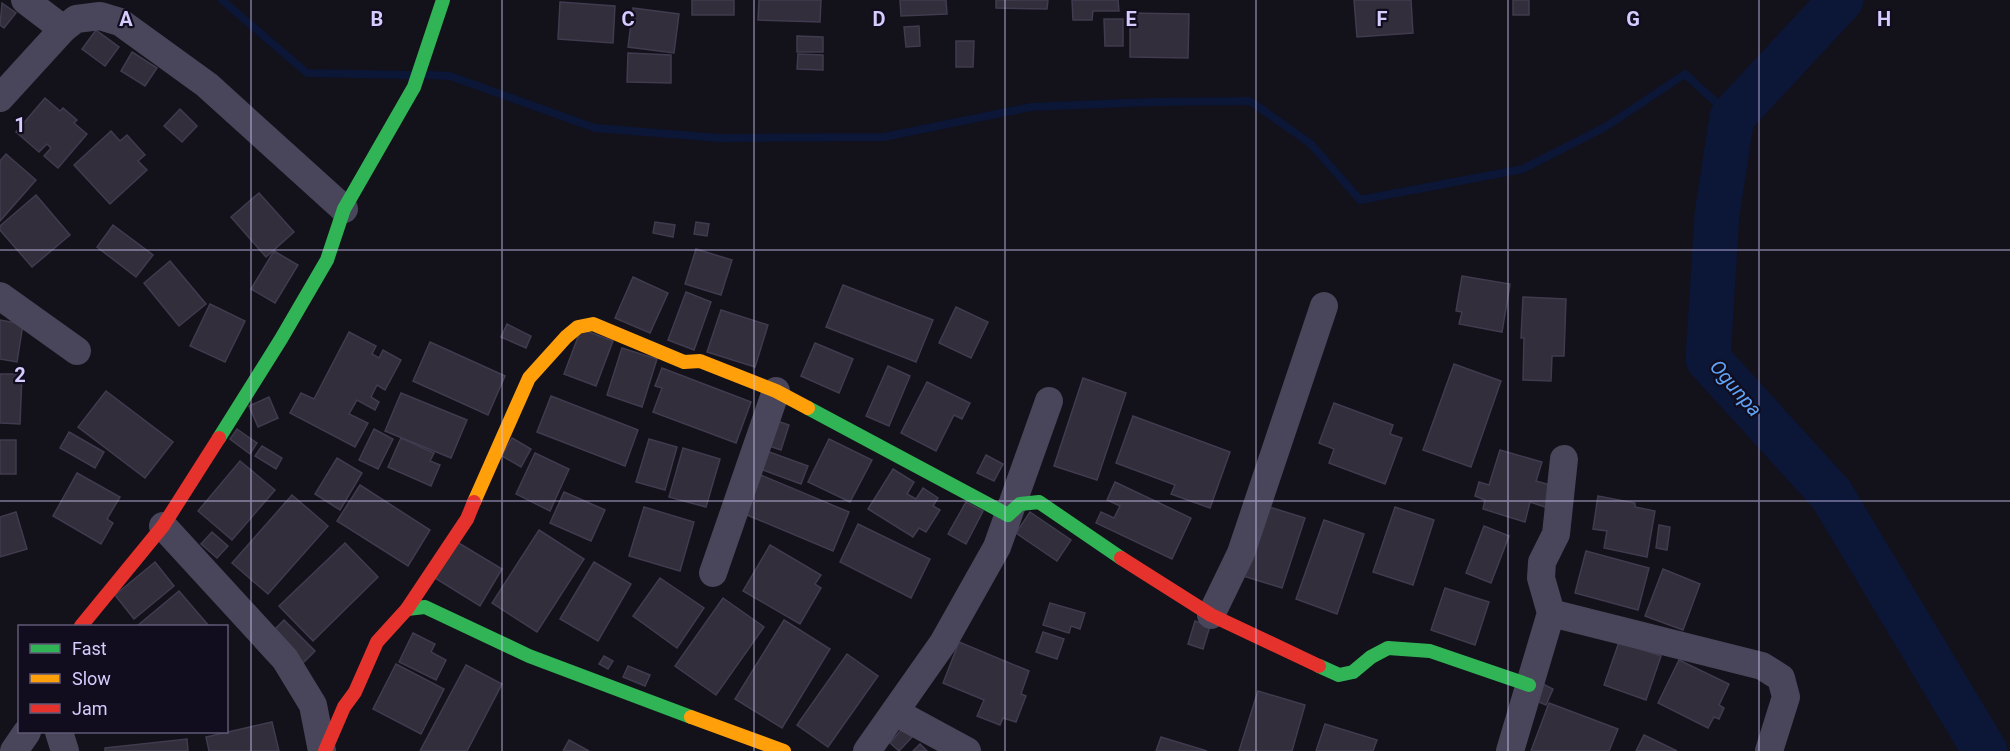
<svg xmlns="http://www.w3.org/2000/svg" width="2010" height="751" viewBox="0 0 2010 751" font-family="Roboto,sans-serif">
  <rect width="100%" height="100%" fill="#13111a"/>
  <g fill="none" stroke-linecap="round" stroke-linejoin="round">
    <g stroke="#0c1636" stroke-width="8">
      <polyline points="222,0 307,73 409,75"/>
      <polyline points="427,75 450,76 595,128 719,138 884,137 1031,107 1151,102 1250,101 1311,144 1360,200 1523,169 1607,126 1685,74 1732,117"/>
    </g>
    <polyline stroke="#0c1636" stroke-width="45" points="1841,0 1732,117 1717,214 1708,359 1831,494 1985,751"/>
  </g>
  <g fill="#322e3c" stroke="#403b4e" stroke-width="1.5">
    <rect x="692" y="0" width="42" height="15"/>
    <polygon points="759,0 821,0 820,22 758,20"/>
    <polygon points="900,0 946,0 947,14 901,16"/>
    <polygon points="996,0 1048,0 1047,9 996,8"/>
    <polygon points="1072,0 1118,0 1119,11 1093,11 1092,20 1073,20"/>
    <polygon points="1354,0 1411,0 1413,33 1357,37"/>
    <rect x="1513" y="0" width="16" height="15"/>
    <polygon points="560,2 615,6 613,43 558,39"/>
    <polygon points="2,3 16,13 4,28 0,25"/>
    <polygon points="633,8 679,14 674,53 628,47"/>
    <polygon points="1130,13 1189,14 1188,58 1130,57"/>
    <polygon points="1104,19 1123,19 1123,46 1105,46"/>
    <polygon points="919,26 920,46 906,47 904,27"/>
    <polygon points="96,30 119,47 105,66 82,49"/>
    <polygon points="797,36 823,37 823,52 797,52"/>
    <polygon points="956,41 974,41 973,67 956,67"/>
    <polygon points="132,52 157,68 145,86 121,71"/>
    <polygon points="628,53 671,55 671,83 627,82"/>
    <polygon points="798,54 823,55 823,70 797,69"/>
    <polygon points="45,98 60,111 63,108 77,120 74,123 87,134 58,168 44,156 51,148 47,144 39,152 16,132"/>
    <polygon points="180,109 197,126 182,142 164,126"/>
    <polygon points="111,131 120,141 127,135 145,155 138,161 147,170 110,204 74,165"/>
    <polygon points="6,154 36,180 0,221 0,161"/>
    <polygon points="259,193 294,232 266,257 231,217"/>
    <polygon points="36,195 70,235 32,267 0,230 0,226"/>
    <polygon points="655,222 675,225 673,237 653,233"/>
    <polygon points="696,222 709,224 707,236 694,234"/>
    <polygon points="113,225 153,255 136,277 97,247"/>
    <polygon points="696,249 732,260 721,295 685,284"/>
    <polygon points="274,251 298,265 275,303 251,289"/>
    <polygon points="170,261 206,304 179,326 144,283"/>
    <polygon points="1462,276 1510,284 1502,332 1459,324 1462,312 1456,311"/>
    <polygon points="633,277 668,293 650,333 615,318"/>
    <polygon points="843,285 933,320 916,362 826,327"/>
    <polygon points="686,292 711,302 694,350 668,340"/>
    <polygon points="1523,297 1566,299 1564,356 1552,356 1551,381 1523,380 1524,338 1521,338"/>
    <polygon points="210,304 245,321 225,362 190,346"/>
    <polygon points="956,307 988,322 971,358 939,343"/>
    <polygon points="721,310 768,325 755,367 707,352"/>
    <polygon points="0,320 23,324 17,362 0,359"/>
    <polygon points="507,324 531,336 526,348 501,337"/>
    <polygon points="581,329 613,341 596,386 564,374"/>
    <polygon points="349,332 376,346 372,354 379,358 383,350 401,360 385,390 377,385 371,397 379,402 375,410 357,400 349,414 368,423 355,447 290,413 301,393 314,399"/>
    <polygon points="430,342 505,376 488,415 413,381"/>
    <polygon points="815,343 853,359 839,393 801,376"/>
    <polygon points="622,348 657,359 642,407 607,395"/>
    <polygon points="1454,364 1501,381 1471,467 1423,450"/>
    <polygon points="888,366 910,376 889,426 866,416"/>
    <polygon points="662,368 751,402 736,443 653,412 662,388 655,386"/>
    <polygon points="0,374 22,374 20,424 0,423"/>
    <polygon points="1083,378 1126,393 1097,480 1054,466"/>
    <polygon points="927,382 970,403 962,419 954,415 936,451 901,433"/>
    <polygon points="106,391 173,442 145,478 78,427"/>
    <polygon points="401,393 467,420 451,458 385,431"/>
    <polygon points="551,396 638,430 625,466 537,432"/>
    <polygon points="269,397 278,418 258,427 249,406"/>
    <polygon points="1334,403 1393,425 1390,434 1402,438 1385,484 1329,463 1334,449 1319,443"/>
    <polygon points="1133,416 1230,452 1210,508 1171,494 1175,485 1116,463"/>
    <polygon points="771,419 789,425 781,450 763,444"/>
    <polygon points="237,429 257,443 250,454 230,439"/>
    <polygon points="374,429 393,439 378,469 359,460"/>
    <polygon points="69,432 104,452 95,468 60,448"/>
    <polygon points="401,438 434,453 430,461 440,465 431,486 388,467"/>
    <polygon points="512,438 531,449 521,467 502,456"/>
    <polygon points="649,439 677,447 665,490 636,482"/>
    <polygon points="829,439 872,460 850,502 808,482"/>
    <rect x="0" y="440" width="16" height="34"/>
    <polygon points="262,446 282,458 276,469 255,456"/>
    <polygon points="683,448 720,459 706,507 669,497"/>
    <polygon points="761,449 808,466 801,484 755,467"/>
    <polygon points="1500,450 1542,462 1536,481 1554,486 1548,508 1530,502 1525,522 1483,509 1485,500 1475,496 1479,482 1489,485"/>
    <polygon points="535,453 569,469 550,511 516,494"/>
    <polygon points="986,455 1003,464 994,481 977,473"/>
    <polygon points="337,458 362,473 340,510 315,494"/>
    <polygon points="240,461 275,490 232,540 198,511"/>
    <polygon points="893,469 914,482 907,494 916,499 923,488 938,498 933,506 940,510 926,532 919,528 913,537 868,509"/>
    <polygon points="77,473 120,497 107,519 113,523 101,544 53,516"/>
    <polygon points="756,473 849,512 833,551 740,512"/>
    <polygon points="1115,482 1191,518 1172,559 1096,523 1101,512 1114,518 1120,506 1107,500"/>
    <polygon points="360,485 430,530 408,566 337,521"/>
    <polygon points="564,492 605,510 591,541 550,523"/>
    <polygon points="292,495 328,526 268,594 232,563"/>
    <polygon points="1598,496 1635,503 1635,507 1655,511 1647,557 1604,548 1607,531 1593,529"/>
    <polygon points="966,502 983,511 966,544 948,534"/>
    <polygon points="1263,505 1305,518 1282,588 1240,575"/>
    <polygon points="644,507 694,522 680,571 629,556"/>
    <polygon points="1395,507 1434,520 1413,585 1373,572"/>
    <polygon points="16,512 27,549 0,557 0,517"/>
    <polygon points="1030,512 1071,540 1057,561 1016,533"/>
    <polygon points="1324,520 1364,534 1337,614 1296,599"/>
    <polygon points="858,524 930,559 911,598 840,562"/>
    <polygon points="1659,525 1670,527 1667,550 1656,548"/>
    <polygon points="1484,526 1509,536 1491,583 1466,573"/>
    <polygon points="539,530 584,559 537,632 492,603"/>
    <polygon points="212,532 228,546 217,558 201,544"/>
    <polygon points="457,542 502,569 480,606 435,578"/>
    <polygon points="345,543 378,577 313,641 279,606"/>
    <polygon points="770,545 821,575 815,584 821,588 800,624 743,591"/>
    <polygon points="1586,551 1649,568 1638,610 1575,593"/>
    <polygon points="155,562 174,586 134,619 115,595"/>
    <polygon points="594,562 631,584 598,641 560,619"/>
    <polygon points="1663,569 1700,584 1683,630 1645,616"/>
    <polygon points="660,578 704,608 677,648 633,616"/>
    <polygon points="1445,588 1489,602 1475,645 1431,630"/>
    <polygon points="179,591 209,626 137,626"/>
    <polygon points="723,598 764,627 716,695 675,666"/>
    <polygon points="1050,603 1085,613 1080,629 1071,626 1069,633 1043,625"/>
    <polygon points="284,620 315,651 302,664 271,633"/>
    <polygon points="784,620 830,649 782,728 735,699"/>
    <polygon points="1195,621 1210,626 1203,649 1188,644"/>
    <polygon points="1043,632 1064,639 1057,659 1036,652"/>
    <polygon points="413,633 435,644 431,652 446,660 436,680 399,662"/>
    <polygon points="959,642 1029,671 1021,694 1026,696 1016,722 1003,718 1000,725 977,716 984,700 943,683"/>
    <polygon points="1619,642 1661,656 1646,700 1604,685"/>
    <polygon points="847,654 878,676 828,747 797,725"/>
    <polygon points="604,656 613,661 608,669 599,664"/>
    <polygon points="1679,660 1729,684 1719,705 1724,708 1719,719 1714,717 1708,728 1658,703"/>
    <polygon points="396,664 444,689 421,734 373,709"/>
    <polygon points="466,665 502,684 467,751 420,751"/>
    <polygon points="628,666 650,675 645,686 623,677"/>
    <polygon points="1539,682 1553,689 1546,705 1532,699"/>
    <polygon points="1258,691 1305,705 1292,751 1239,751"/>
    <polygon points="1549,703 1618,729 1609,751 1531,751"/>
    <polygon points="272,722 279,751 209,751 206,737"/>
    <polygon points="1325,724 1377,740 1373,751 1316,751"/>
    <polygon points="902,729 912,737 899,751 890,743"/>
    <polygon points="1644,735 1677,751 1636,751"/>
    <polygon points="1161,737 1207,751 1156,751"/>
    <polygon points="187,739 188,751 105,751 105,748"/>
    <polygon points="569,740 589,751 563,751"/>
    <polygon points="920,744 927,751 913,751"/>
  </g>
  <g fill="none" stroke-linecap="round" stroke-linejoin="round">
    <g stroke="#49465b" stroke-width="28">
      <polyline points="25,0 63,29 76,19 100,16 120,22 207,85 344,209"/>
      <polyline points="0,98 63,29"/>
      <polyline points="0,296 77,351"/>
      <polyline points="163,526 285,659 313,705 322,751"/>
      <polyline points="713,573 776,391"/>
      <polyline points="1551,613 1762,666 1781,678 1786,697 1769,751"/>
      <polyline points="1211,615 1241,553 1324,306"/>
      <polyline points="895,712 967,751"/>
      <polyline points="59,732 65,751"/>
      <polyline points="14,751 27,732"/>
      <polyline points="867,751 943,643 997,547 1049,401"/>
      <polyline points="1510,751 1551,613 1541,578 1542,562 1556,534 1564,459"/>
    </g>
    <g stroke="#30b455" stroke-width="14">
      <polyline points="808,408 1008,515 1020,504 1039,502 1121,558"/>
      <polyline points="219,438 281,339 327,260 344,209 414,87 443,0"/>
      <polyline points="407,609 425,607 529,656 691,717"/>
      <polyline points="1319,666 1339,675 1353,672 1371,657 1388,648 1430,651 1529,685"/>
    </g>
    <g stroke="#ff9f0a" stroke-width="14">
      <polyline points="474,502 529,378 566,337 578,327 593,324 684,362 700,361 776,391 808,408"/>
      <polyline points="691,717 784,751"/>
    </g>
    <g stroke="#e5322d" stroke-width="14">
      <polyline points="1121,558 1211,615 1319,666"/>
      <polyline points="81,626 163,526 219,438"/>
      <polyline points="325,751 344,707 355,692 377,642 407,609 467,519 474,502"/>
    </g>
  </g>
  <path fill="none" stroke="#d6ccfd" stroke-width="1.5" stroke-opacity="0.55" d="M251 0V751M502 0V751M754 0V751M1005 0V751M1256 0V751M1508 0V751M1759 0V751M0 250H2010M0 501H2010"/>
  <g text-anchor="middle" stroke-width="4.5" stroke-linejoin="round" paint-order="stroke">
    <g font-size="20" font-style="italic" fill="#5fa3f8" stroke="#110d1e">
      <text transform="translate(1736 388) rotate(49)" y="7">Ogunpa</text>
    </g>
  </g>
  <g font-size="20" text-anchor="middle" font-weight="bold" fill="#d6ccfd" stroke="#110d1e" stroke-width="4.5" stroke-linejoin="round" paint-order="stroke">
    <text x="126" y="26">A</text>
    <text x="377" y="26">B</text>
    <text x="628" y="26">C</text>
    <text x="879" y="26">D</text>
    <text x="1131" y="26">E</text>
    <text x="1382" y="26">F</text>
    <text x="1633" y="26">G</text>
    <text x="1884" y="26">H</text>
    <text x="20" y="132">1</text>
    <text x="20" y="382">2</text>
  </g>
  <rect x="18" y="625" width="210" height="108" fill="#110d1e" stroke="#605977" stroke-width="1.5"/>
  <rect x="30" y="644" width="30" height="9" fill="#30b455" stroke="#605977" stroke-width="1.5"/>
  <text x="72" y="655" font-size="18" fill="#d6ccfd">Fast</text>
  <rect x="30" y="674" width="30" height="9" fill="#ff9f0a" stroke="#605977" stroke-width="1.5"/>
  <text x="72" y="685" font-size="18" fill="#d6ccfd">Slow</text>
  <rect x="30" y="704" width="30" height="9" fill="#e5322d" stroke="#605977" stroke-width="1.5"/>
  <text x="72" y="715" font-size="18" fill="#d6ccfd">Jam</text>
</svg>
